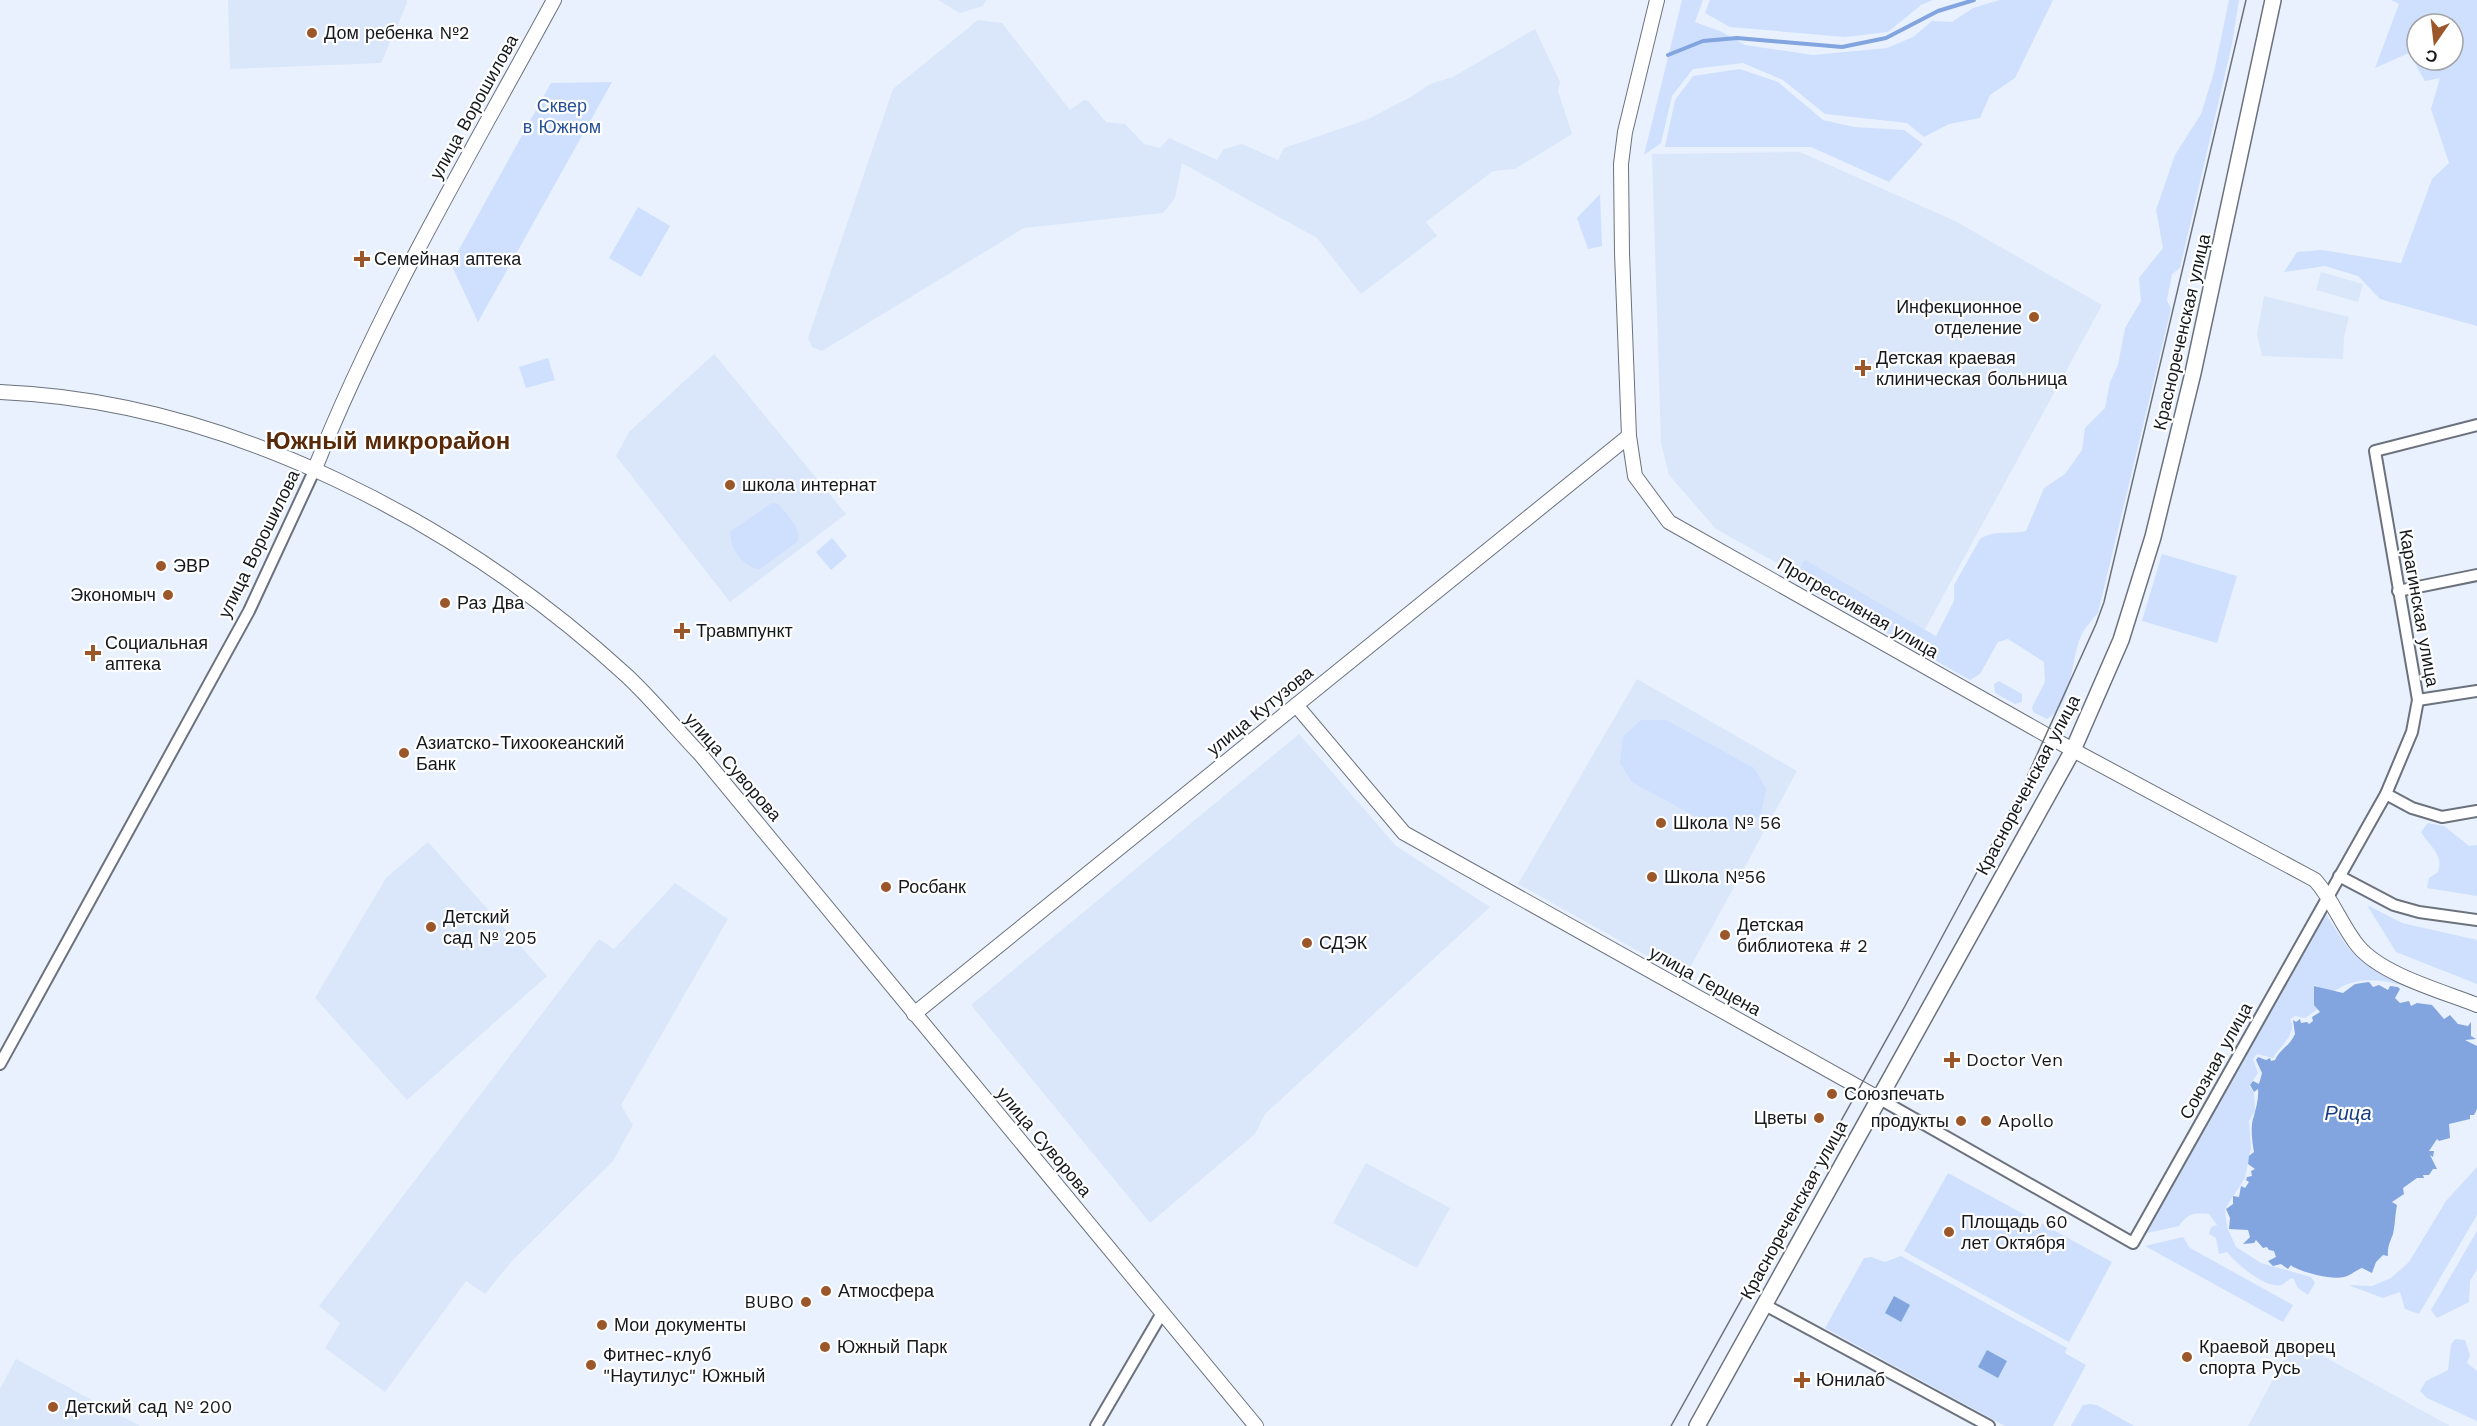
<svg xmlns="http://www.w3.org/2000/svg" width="2477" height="1426" viewBox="0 0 2477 1426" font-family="'Work Sans',sans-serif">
  <rect width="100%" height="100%" fill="#e9f1fe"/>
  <g fill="#dae6fa">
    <polygon points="228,0 407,0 407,3 381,63 230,69"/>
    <polygon points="938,0 986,0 983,6 960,13"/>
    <polygon points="978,20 1002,23 1070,110 1084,100 1088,101 1106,122 1125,124 1144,144 1160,148 1169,138 1217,160 1224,149 1242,144 1278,160 1284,148 1366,120 1411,97 1430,84 1453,77 1535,29 1560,82 1558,91 1572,134 1515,169 1493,171 1426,222 1437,236 1361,294 1317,238 1182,163 1175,198 1163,213 1024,228 822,351 812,347 808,338 893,89"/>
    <polygon points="1800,152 1955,221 2102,305 1918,642 1716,529 1669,475 1661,443 1652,154"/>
    <polygon points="2321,272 2363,284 2358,302 2316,290"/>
    <polygon points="2264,296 2349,317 2344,337 2343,359 2262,356 2257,334"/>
    <polygon points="714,354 846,514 730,602 616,456 629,432"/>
    <polygon points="1637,679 1797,771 1685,977 1518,884"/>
    <polygon points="1299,734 1396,846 1490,907 1265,1114 1255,1134 1150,1223 971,1005"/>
    <polygon points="428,842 547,976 407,1100 315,998 386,878"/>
    <polygon points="675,883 728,919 621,1105 633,1125 613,1161 511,1262 485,1294 466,1281 385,1392 325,1348 340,1323 319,1306 599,939 614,949"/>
    <polygon points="1366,1163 1450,1208 1417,1268 1333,1223"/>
    <polygon points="2294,1340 2450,1426 2248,1426"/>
    <polygon points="16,1359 140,1426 0,1426 0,1389"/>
  </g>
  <g fill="#cee0fd" fill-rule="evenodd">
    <polygon points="1682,0 1703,0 1695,22 1722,32 1745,45 1813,55 1887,48 1913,37 1932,21 1952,22 1973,8 2000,0 2053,0 2015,78 1990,95 1980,118 1949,124 1924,137 1907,123 1825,114 1783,80 1743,63 1693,69 1672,96 1661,143 1644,155"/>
    <polygon points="1710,0 1933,0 1921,5 1888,32 1845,37 1730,27 1705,13"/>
    <path d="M2229 0H2239L2232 44 2180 268 2172 274 2167 300 2171 309 2098 613C2093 619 2087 625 2083 632 2069 658 2075 704 2047 719L2033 712 2032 707 2045 682 2044 662 2008 639 1998 642 1980 674 1970 680 1801 585 1798 571 1805 560 1936 636 1954 601V585L1980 539C1995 529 2010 535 2026 531L2044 488 2065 474 2082 450 2085 428 2105 408 2110 382 2118 365 2125 328 2141 301 2139 278 2163 248 2156 210 2175 155 2201 114 2214 72Z"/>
    <path d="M2391 0H2477V326L2380 299 2358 276 2325 266 2284 272 2297 252 2322 250 2401 263 2432 179 2449 163 2431 109 2440 78 2425 81 2409 53 2375 68 2399 4ZM2417 24H2453V60H2417Z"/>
    <polygon points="1740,69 1778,82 1823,120 1854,127 1904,130 1923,144 1889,182 1811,147 1665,147 1675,100 1693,76"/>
    <polygon points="612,82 478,322 451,264 551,83"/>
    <polygon points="1600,194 1602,246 1588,249 1577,218"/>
    <polygon points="638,207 670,226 641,277 609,258"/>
    <polygon points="548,358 555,380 526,388 519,367"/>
    <path d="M772 503 778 504C787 515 802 527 797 542L760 569C744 568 728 548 731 531Z"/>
    <polygon points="832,538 847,556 831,570 816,552"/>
    <polygon points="2162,554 2237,576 2217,643 2142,621"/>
    <polygon points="1999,681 2022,694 2022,702 2015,704 1995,693 1994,684"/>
    <polygon points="1641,720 1666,720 1754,768 1766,789 1761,813 1744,830 1720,830 1632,782 1620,763 1623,737"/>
    <path d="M2428 823 2444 826 2469 846 2477 845V896L2427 888 2429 878 2438 872C2444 854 2430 847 2421 832Z"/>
    <polygon points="2367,905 2402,923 2477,940 2477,984 2396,952"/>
    <path d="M2325 913C2334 926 2342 941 2352 952 2374 976 2409 984 2437 995L2442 1001C2408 986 2366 968 2333 992L2314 985V1005L2318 1009 2305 1018 2295 1016 2290 1019C2298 1033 2281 1045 2273 1058L2257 1054 2253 1059 2258 1073 2249 1086 2254 1093 2255 1111 2249 1121 2251 1148 2245 1178 2225 1209 2227 1227 2236 1247 2261 1263 2311 1277 2315 1283 2308 1295 2298 1288 2293 1278C2288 1279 2286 1283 2281 1285 2265 1289 2236 1263 2227 1252L2219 1254 2216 1238 2209 1234 2211 1227 2217 1225 2209 1214C2194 1213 2188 1213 2179 1226L2142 1234Z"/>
    <polygon points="2477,1167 2477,1215 2419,1314 2405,1309 2400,1292 2383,1298 2348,1285 2372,1286 2391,1278 2409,1262 2446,1201"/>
    <polygon points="1948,1173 2112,1262 2069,1342 1904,1251"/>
    <polygon points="2477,1231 2477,1269 2470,1281 2469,1302 2437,1318 2431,1310"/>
    <polygon points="2183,1237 2190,1248 2293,1305 2283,1322 2145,1246"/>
    <polygon points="1901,1256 2067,1348 2065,1353 2086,1365 2053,1426 2005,1426 1825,1328 1864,1258 1871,1257 1885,1262"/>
    <polygon points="2455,1339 2465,1340 2470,1355 2467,1363 2477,1371 2477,1421 2427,1398 2420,1391 2426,1381 2448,1370 2451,1345"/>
    <polygon points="2090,1404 2097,1405 2134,1426 2071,1426 2083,1405"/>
  </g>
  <g fill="#82a4df">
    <path d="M2369 982 2373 987 2379 985 2388 990 2390 986 2398 987 2400 989 2395 998 2400 1003 2409 1001 2411 1006 2417 1003 2432 1005 2444 1019 2450 1015 2458 1024 2468 1026 2471 1022V1036L2476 1039 2465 1040 2477 1046V1109L2474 1115H2470V1119L2449 1124 2450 1138 2439 1141 2437 1139 2429 1151H2434L2433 1157 2430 1155 2437 1169H2433L2429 1175H2423L2424 1178H2417L2403 1188 2404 1194 2392 1202 2397 1205C2395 1215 2395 1226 2393 1234 2391 1240 2387 1246 2388 1256L2383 1255 2376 1262 2372 1273 2362 1268C2356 1270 2350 1276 2344 1277 2329 1281 2293 1269 2291 1265L2288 1269 2281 1264 2273 1266 2268 1261 2276 1257 2274 1251 2269 1250 2267 1247 2263 1248 2256 1240 2254 1243 2243 1244 2250 1237 2248 1230 2229 1229 2230 1218 2226 1209 2233 1204V1196L2239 1197 2241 1186 2245 1188 2249 1182 2246 1180 2247 1177 2252 1176 2251 1171 2255 1169 2248 1164 2249 1156 2254 1152C2252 1141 2250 1125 2254 1116 2256 1108 2259 1098 2258 1089L2254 1092 2250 1085 2253 1081 2259 1084 2262 1073 2256 1060 2258 1057 2266 1060 2270 1058 2271 1061 2275 1060C2281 1048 2289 1047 2295 1034L2293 1020 2296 1022 2300 1019 2301 1023 2307 1022 2309 1024 2313 1021 2312 1017 2320 1012 2314 1005V986L2343 993 2355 984Z"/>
    <polygon points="1894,1296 1910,1305 1901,1322 1885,1313"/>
    <polygon points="1987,1350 2007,1361 1998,1378 1978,1367"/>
  </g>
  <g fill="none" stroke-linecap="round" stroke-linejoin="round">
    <polyline stroke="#82a4df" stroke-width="4" points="1668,55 1703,41 1737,38 1842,47 1886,38 1938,11 1974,0"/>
    <defs>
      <g id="street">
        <polyline points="2398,591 2477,575"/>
        <polyline points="2418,700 2477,691"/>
        <polyline points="2386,794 2412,808 2442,817 2477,811"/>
        <polyline points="2339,876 2394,905 2419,912 2477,920"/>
        <polyline points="0,1064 249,611 314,471"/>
        <polyline points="1878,1098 2133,1243 2386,794 2412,732 2418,700 2375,451 2477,425"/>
        <polyline points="1765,1305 1989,1426"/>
        <polyline points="1096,1426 1162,1313"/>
      </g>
      <g id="secondary">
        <path d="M1657 0 1625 132 1621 164 1622 253 1629 436 1635 476 1669 522 2073 750 2315 880C2333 900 2341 925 2358 946 2382 975 2442 991 2477 1005"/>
        <path d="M0 392C229 401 460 523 626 675 653 700 676 729 701 755L1256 1426"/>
        <path d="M314 471C379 307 470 155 554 0"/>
        <polyline points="1296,705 1404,833 1878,1098"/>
        <polyline points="914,1014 1629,436"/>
      </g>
      <polyline id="primary" points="1697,1426 2073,750 2121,640 2153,537 2193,373 2273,0"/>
    </defs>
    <use href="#street" stroke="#6b727d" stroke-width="14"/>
    <use href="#secondary" stroke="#6b727d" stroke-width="16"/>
    <use href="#primary" stroke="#6b727d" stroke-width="18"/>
    <use href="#street" stroke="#fff" stroke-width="10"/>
    <use href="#secondary" stroke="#fff" stroke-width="14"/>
    <use href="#primary" stroke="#fff" stroke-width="15"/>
    <polyline stroke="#6d7279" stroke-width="1.5" points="1671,1426 1905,1006 2021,790 2096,624 2104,602 2246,0"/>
  </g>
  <g fill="#9b572a" stroke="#fff" stroke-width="2">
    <circle cx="312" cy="33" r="6"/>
    <path d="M359 250h6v6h6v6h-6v6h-6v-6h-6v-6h6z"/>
    <circle cx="2034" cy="317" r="6"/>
    <path d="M1860 359h6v6h6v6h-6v6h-6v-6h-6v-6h6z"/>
    <circle cx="730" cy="485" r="6"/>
    <circle cx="161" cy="566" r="6"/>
    <circle cx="168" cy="595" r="6"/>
    <circle cx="445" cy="603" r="6"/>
    <path d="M679 622h6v6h6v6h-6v6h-6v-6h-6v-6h6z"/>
    <path d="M90 644h6v6h6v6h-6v6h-6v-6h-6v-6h6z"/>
    <circle cx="404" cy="753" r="6"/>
    <circle cx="1661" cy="823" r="6"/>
    <circle cx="1652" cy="877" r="6"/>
    <circle cx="886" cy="887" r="6"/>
    <circle cx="431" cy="927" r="6"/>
    <circle cx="1725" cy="935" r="6"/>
    <circle cx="1307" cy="943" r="6"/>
    <path d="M1949 1051h6v6h6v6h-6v6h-6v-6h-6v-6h6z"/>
    <circle cx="1832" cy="1094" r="6"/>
    <circle cx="1819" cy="1118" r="6"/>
    <circle cx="1961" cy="1121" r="6"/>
    <circle cx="1986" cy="1121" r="6"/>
    <circle cx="1949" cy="1232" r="6"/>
    <circle cx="826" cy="1291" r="6"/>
    <circle cx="806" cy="1302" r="6"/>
    <circle cx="602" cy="1325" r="6"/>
    <circle cx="825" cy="1347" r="6"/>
    <circle cx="2187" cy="1357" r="6"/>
    <circle cx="591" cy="1365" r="6"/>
    <path d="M1799 1371h6v6h6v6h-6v6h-6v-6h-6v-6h6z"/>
    <circle cx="53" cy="1407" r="6"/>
  </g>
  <g text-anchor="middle" stroke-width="4.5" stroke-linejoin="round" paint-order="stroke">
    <g font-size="18" fill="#15181c" stroke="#fff" text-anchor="start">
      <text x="324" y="39">Дом ребенка №2</text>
      <text x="374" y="265">Семейная аптека</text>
      <text x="2022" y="313" text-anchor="end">Инфекционное<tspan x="2022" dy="21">отделение</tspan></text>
      <text x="1876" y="364">Детская краевая<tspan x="1876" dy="21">клиническая больница</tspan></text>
      <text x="742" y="491">школа интернат</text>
      <text x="173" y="572">ЭВР</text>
      <text x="156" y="601" text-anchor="end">Экономыч</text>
      <text x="457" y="609">Раз Два</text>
      <text x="696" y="637">Травмпункт</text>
      <text x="105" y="649">Социальная<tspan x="105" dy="21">аптека</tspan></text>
      <text x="416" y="749">Азиатско-Тихоокеанский<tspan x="416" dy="21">Банк</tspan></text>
      <text x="1673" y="829">Школа № 56</text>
      <text x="1664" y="883">Школа №56</text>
      <text x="898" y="893">Росбанк</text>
      <text x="443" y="923">Детский<tspan x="443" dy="21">сад № 205</tspan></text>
      <text x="1737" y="931">Детская<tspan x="1737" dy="21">библиотека # 2</tspan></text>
      <text x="1319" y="949">СДЭК</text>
      <text x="1966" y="1066">Doctor Ven</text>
      <text x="1844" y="1100">Союзпечать</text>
      <text x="1807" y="1124" text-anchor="end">Цветы</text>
      <text x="1949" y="1127" text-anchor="end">продукты</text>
      <text x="1998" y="1127">Apollo</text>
      <text x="1961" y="1228">Площадь 60<tspan x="1961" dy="21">лет Октября</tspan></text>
      <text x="838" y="1297">Атмосфера</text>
      <text x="794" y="1308" text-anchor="end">BUBO</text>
      <text x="614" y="1331">Мои документы</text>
      <text x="837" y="1353">Южный Парк</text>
      <text x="2199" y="1353">Краевой дворец<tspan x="2199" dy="21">спорта Русь</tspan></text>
      <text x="603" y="1361">Фитнес-клуб<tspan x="603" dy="21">"Наутилус" Южный</tspan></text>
      <text x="1816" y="1386">Юнилаб</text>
      <text x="65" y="1413">Детский сад № 200</text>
    </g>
    <g font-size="18" fill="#295198" stroke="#fff">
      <text x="562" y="112">Сквер<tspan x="562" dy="21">в Южном</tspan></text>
    </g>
    <g font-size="18" fill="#15181c" stroke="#fff">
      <text transform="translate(474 107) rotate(-61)" y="6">улица Ворошилова</text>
      <text transform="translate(2182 332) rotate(-77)" y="6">Краснореченская улица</text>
      <text transform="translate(259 544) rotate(-64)" y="6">улица Ворошилова</text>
      <text transform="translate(1858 608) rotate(30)" y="6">Прогрессивная улица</text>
      <text transform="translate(2419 608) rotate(80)" y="6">Карагинская улица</text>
      <text transform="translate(1260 711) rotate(-39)" y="6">улица Кутузова</text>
      <text transform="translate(733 767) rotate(49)" y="6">улица Суворова</text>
      <text transform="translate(2028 785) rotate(-62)" y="6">Краснореченская улица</text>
      <text transform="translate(1705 981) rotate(29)" y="6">улица Герцена</text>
      <text transform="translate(2216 1061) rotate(-61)" y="6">Союзная улица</text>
      <text transform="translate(1044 1142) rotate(50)" y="6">улица Суворова</text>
      <text transform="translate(1794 1210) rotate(-61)" y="6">Краснореченская улица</text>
    </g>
    <g font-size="20" font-style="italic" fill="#173e82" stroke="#fff">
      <text x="2348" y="1120">Рица</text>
    </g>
    <g font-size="24" font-weight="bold" fill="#582a0a" stroke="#fff">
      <text x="388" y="449">Южный микрорайон</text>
    </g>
  </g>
  <g transform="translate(2435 42) rotate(194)"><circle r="28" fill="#ffffff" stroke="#a1a3a4" stroke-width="1.5"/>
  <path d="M0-4.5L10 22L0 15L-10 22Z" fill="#9b572a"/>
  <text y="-9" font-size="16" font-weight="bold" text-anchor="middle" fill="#15181c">С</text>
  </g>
</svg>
